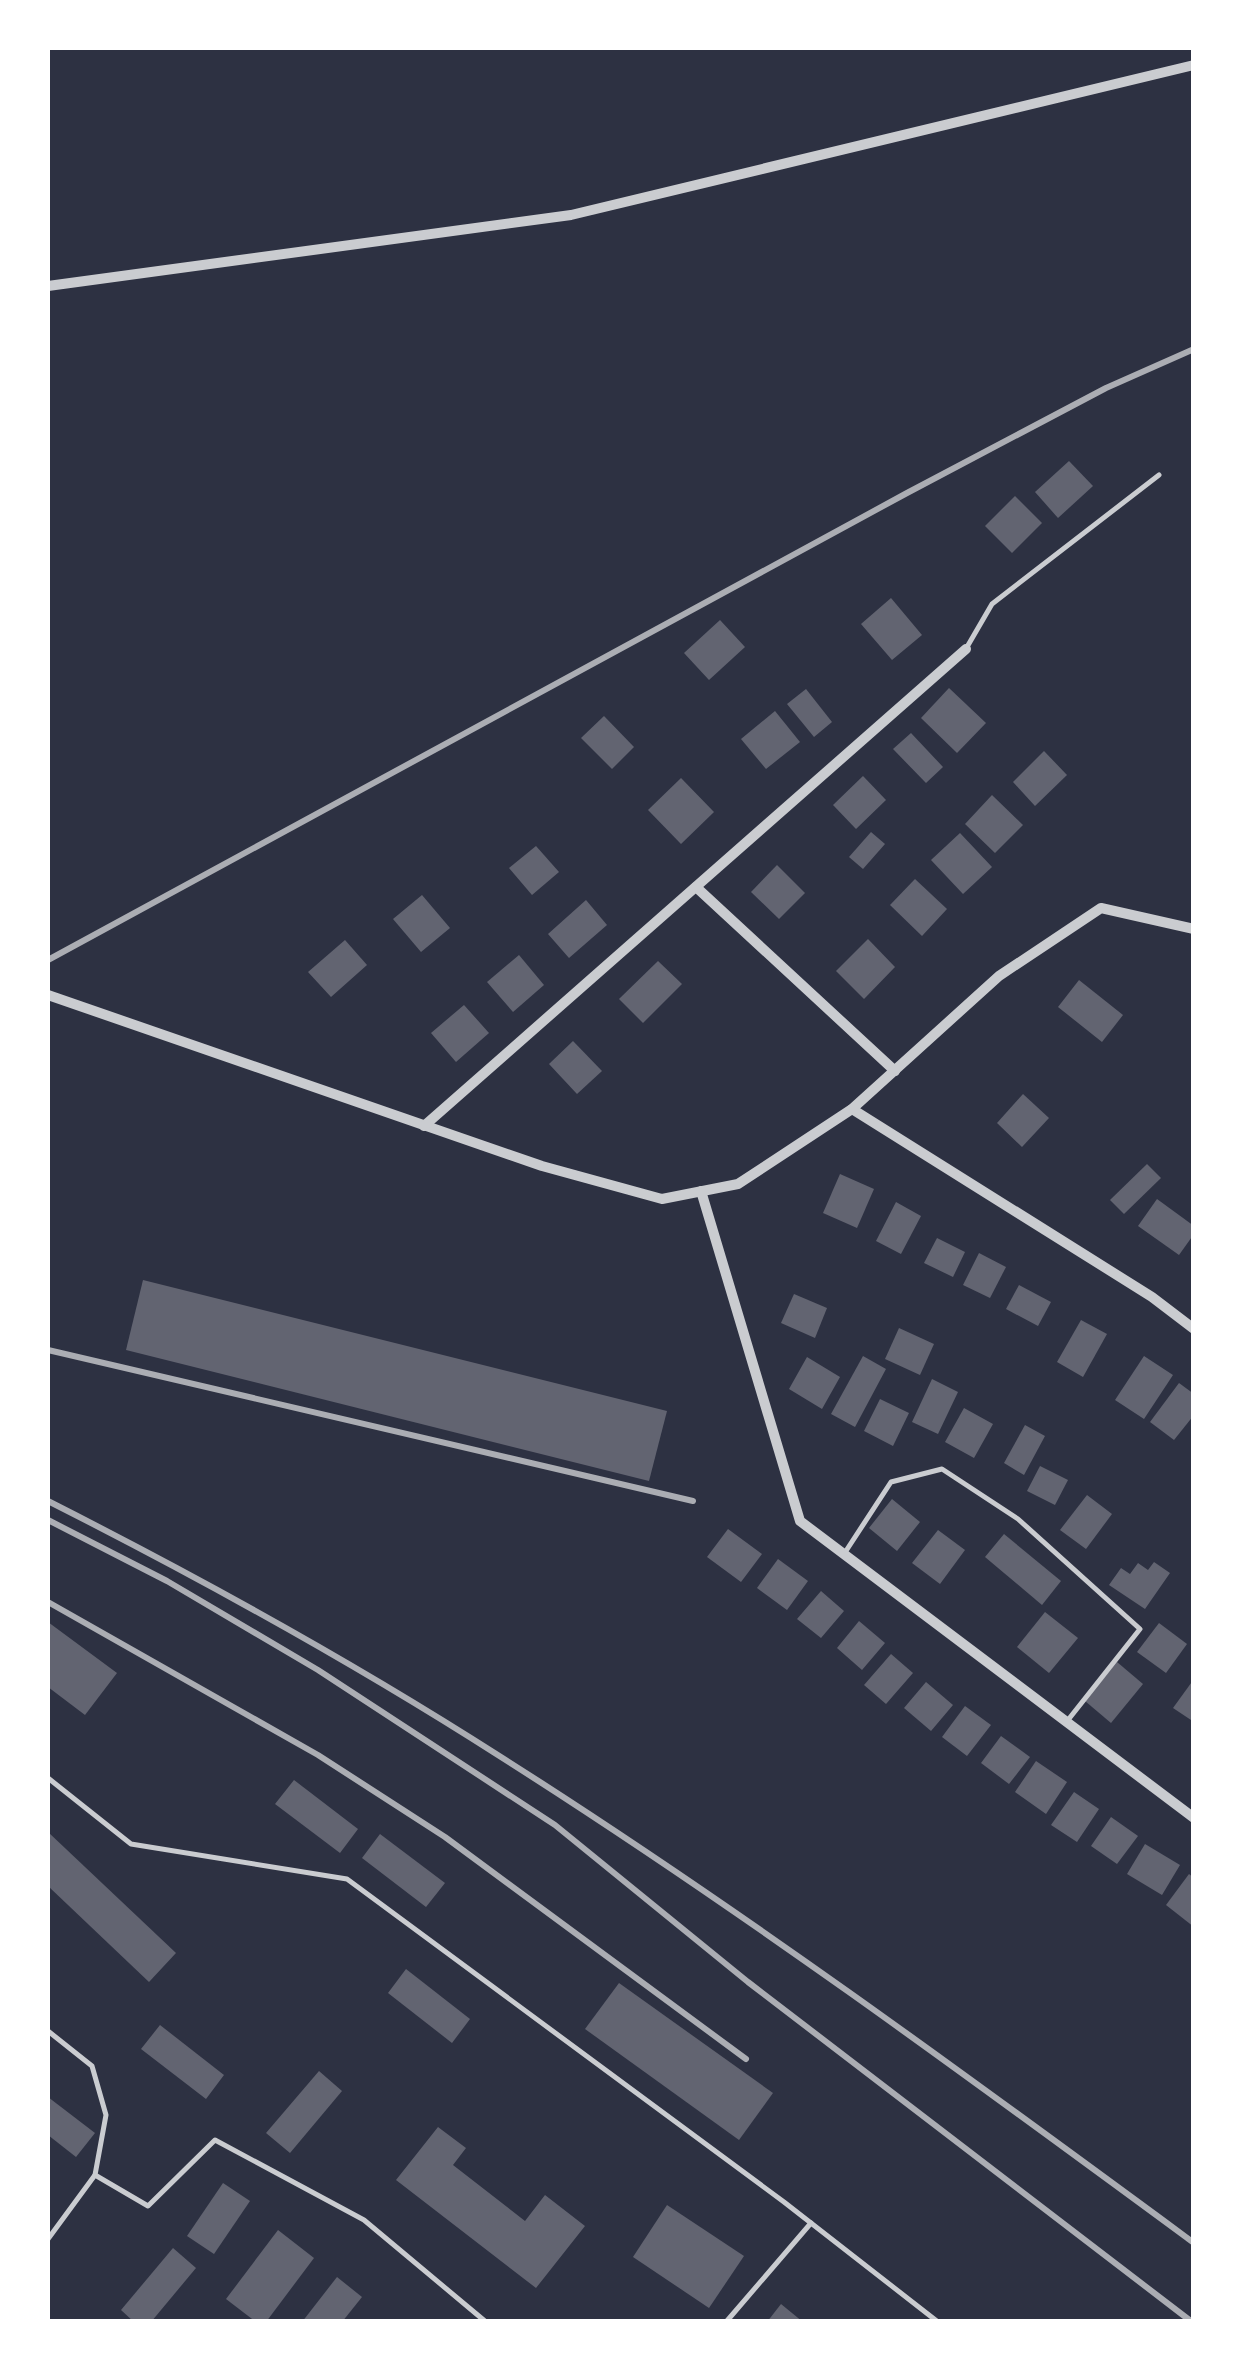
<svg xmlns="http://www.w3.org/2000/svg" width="1241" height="2369" viewBox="0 0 1241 2369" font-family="Rubik,sans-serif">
  <rect width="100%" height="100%" fill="#2d3142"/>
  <g fill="#626471">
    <polygon points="1069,461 1093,486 1058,518 1035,492"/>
    <polygon points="1015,496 1042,523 1012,553 985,526"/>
    <polygon points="891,598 922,635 892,660 861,624"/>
    <polygon points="720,620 745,647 709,680 684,653"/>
    <polygon points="949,688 986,723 957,753 921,718"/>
    <polygon points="806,689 832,722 814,737 787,704"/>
    <polygon points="775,711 800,742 766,769 741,739"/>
    <polygon points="604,716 634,747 612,769 581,738"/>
    <polygon points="911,733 943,767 926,783 893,749"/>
    <polygon points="1044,751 1067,775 1035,806 1013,782"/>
    <polygon points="863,776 886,800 856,829 833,805"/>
    <polygon points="681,778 714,812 681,844 648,810"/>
    <polygon points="992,795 1023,825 995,853 965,824"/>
    <polygon points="871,832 885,844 863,869 849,857"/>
    <polygon points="960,833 992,867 963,894 931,860"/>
    <polygon points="536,846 559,872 532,895 509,868"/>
    <polygon points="777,865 805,893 779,919 751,892"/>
    <polygon points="915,879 947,909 922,936 890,905"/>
    <polygon points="422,895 450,928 421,952 393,919"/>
    <polygon points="586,900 607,925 569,958 548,934"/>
    <polygon points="868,939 895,967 864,999 836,971"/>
    <polygon points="345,940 367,965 331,997 308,972"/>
    <polygon points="519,955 544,985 513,1012 487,982"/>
    <polygon points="658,961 682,984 643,1023 619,999"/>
    <polygon points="1079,980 1123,1015 1102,1042 1058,1007"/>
    <polygon points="464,1005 489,1033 456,1062 431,1033"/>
    <polygon points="573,1041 602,1071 577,1094 549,1064"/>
    <polygon points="1023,1094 1049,1118 1022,1147 997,1123"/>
    <polygon points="1147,1164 1161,1178 1124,1214 1110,1200"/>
    <polygon points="840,1174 874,1189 857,1228 823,1213"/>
    <polygon points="1157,1199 1194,1226 1194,1234 1179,1255 1138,1226"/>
    <polygon points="896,1202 921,1216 901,1254 876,1241"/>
    <polygon points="937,1238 965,1252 953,1277 924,1263"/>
    <polygon points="979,1253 1006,1267 990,1298 963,1285"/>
    <polygon points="143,1280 667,1411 649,1481 126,1350"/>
    <polygon points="1019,1285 1051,1302 1038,1326 1006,1309"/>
    <polygon points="794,1294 827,1308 815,1338 781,1323"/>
    <polygon points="1081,1320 1107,1334 1083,1377 1057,1362"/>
    <polygon points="899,1328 934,1344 920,1375 885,1359"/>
    <polygon points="863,1356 886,1369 855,1427 831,1414"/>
    <polygon points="1144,1356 1173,1375 1144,1419 1115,1400"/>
    <polygon points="807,1357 840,1377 822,1409 789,1389"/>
    <polygon points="932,1379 958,1392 938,1434 912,1422"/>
    <polygon points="1179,1383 1194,1394 1194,1415 1174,1440 1150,1422"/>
    <polygon points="880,1399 909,1413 893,1446 864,1431"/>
    <polygon points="964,1408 993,1424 974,1458 945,1442"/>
    <polygon points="1025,1425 1045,1436 1024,1475 1004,1463"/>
    <polygon points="1040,1466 1068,1480 1055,1505 1027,1491"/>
    <polygon points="1087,1495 1112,1514 1086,1549 1060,1530"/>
    <polygon points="892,1499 920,1522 897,1551 869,1528"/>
    <polygon points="728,1529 762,1554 741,1582 707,1557"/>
    <polygon points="938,1530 965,1550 940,1584 912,1563"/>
    <polygon points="1004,1534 1061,1581 1042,1605 985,1557"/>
    <polygon points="778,1559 808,1581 787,1610 757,1588"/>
    <polygon points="1154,1562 1170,1573 1145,1609 1109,1585 1121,1568 1130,1574 1138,1563 1148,1570"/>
    <polygon points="821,1591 844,1611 821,1638 797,1619"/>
    <polygon points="1045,1612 1078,1638 1049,1673 1017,1647"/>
    <polygon points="859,1621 885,1643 862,1670 837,1648"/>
    <polygon points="48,1622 117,1673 85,1715 48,1687"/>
    <polygon points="1159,1623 1187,1644 1166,1673 1137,1652"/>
    <polygon points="891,1654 913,1673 886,1704 864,1685"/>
    <polygon points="1117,1662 1143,1684 1111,1723 1085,1701"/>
    <polygon points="1194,1679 1194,1722 1173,1708"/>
    <polygon points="926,1682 953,1705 931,1731 904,1708"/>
    <polygon points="965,1706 991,1725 967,1756 942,1737"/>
    <polygon points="1001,1736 1030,1757 1009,1784 981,1763"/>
    <polygon points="1036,1761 1067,1782 1046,1814 1015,1792"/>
    <polygon points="294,1780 358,1829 340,1853 275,1804"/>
    <polygon points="1074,1792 1099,1809 1077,1842 1051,1825"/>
    <polygon points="1111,1817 1138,1836 1117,1864 1091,1846"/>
    <polygon points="48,1832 176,1953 149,1982 48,1886"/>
    <polygon points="380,1834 445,1883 426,1907 362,1858"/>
    <polygon points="1145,1844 1180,1865 1162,1895 1127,1874"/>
    <polygon points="1189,1874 1194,1878 1194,1927 1166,1905"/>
    <polygon points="406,1969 470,2019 452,2043 388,1993"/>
    <polygon points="619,1983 773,2093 739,2140 585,2029"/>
    <polygon points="160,2025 224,2075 206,2099 141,2049"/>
    <polygon points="319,2071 342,2091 290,2153 266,2133"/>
    <polygon points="48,2097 95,2133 76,2157 48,2135"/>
    <polygon points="438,2127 466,2148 453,2165 525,2221 545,2195 585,2226 536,2288 396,2180"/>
    <polygon points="223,2183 250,2201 214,2254 187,2236"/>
    <polygon points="667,2205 744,2256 709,2308 633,2257"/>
    <polygon points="278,2230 314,2258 266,2322 256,2322 226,2299"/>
    <polygon points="173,2248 196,2268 151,2322 134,2322 121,2310"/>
    <polygon points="337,2277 362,2297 342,2322 302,2322"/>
    <polygon points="781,2304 803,2322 767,2322"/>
  </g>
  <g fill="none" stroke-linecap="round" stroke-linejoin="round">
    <g stroke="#caccd0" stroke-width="5">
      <polyline points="967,647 992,604 1159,475"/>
      <polyline points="844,1554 891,1482 942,1469 1018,1519 1140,1629 1068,1720"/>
      <polyline points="48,1778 131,1844 347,1879 784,2202 938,2322"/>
      <polyline points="48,2031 92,2066 106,2115 95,2175 48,2239"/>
      <polyline points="95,2175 148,2206 215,2140 364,2220 486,2322"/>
      <polyline points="726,2322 811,2223"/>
    </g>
    <g stroke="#caccd0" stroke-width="10">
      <polyline points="48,286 571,215 1194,65"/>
      <polyline points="696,887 895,1071"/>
      <polyline points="48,995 542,1166 662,1199 738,1184 852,1109 999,976 1101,908 1194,929"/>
      <polyline points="852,1109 1152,1297 1194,1329"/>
      <polyline points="424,1126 966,649"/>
      <polyline points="701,1191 800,1521 1194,1818"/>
    </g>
    <g stroke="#abadb3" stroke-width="6">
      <polyline points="48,960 907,493 1106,388 1194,349"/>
      <polyline points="48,1350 693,1501"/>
      <path d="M48 1501C202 1579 356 1664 501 1757 739 1908 967 2076 1194 2243"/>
      <polyline points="48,1520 167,1581 318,1670 555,1825 748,1982 1192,2322"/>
      <polyline points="48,1602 318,1755 445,1837 746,2059"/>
    </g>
  </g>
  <rect width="1241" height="2369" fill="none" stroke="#ffffff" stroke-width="100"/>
</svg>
